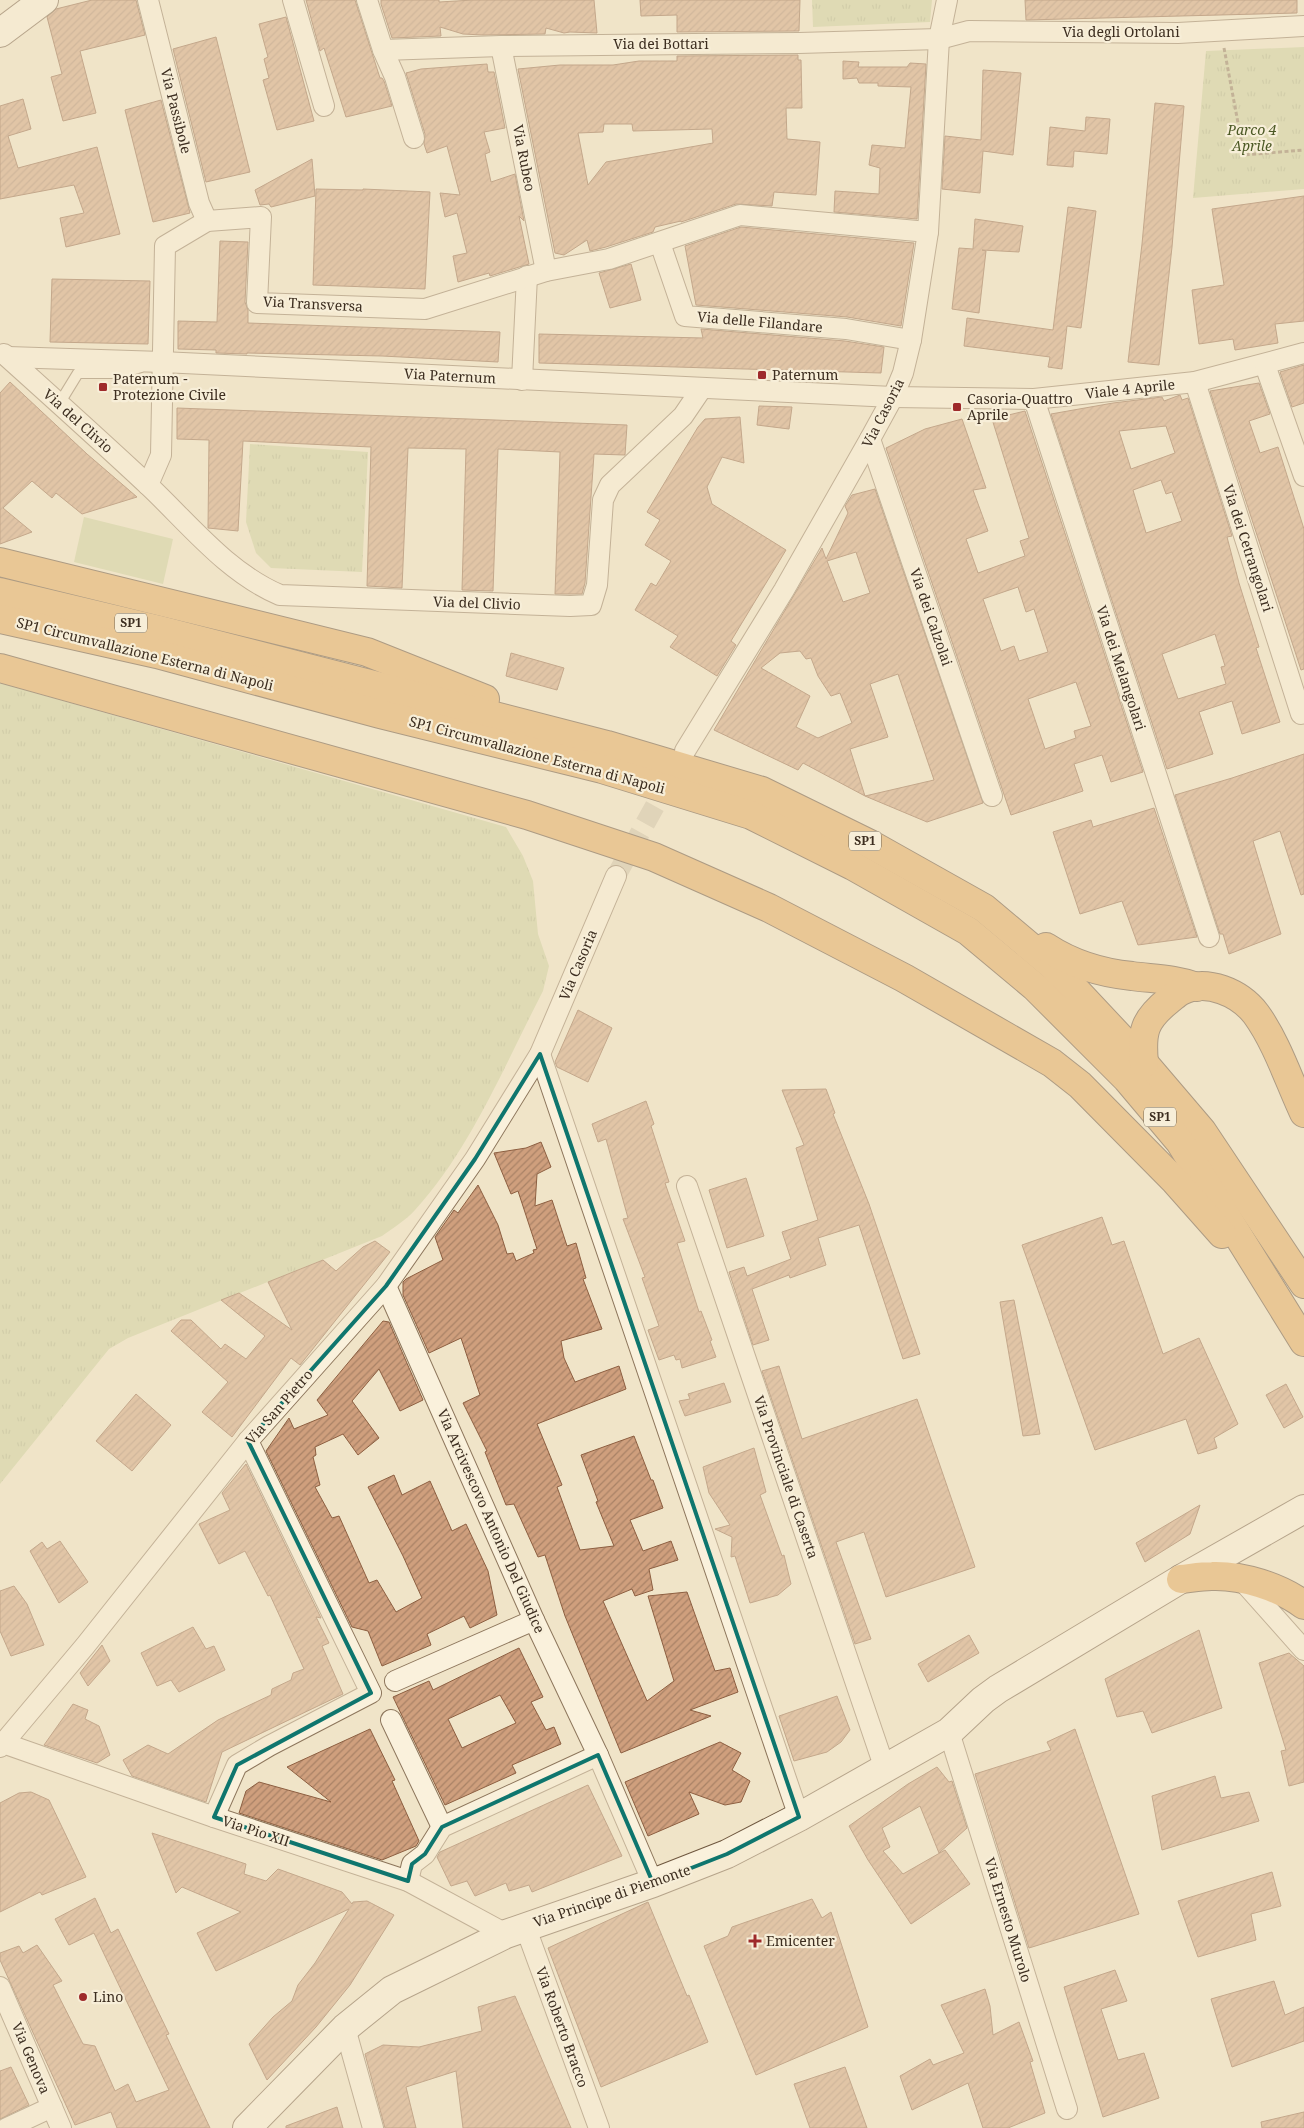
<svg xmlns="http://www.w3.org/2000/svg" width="1304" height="2128" viewBox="0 0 1304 2128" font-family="'Noto Serif',serif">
  <defs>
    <pattern id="grass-tufts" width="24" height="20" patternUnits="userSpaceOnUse" patternTransform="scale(1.25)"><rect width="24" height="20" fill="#c9cf9b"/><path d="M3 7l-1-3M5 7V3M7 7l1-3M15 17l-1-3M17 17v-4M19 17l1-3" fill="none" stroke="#aeb285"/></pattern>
    <pattern id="building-hatch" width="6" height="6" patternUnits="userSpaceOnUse" patternTransform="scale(1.25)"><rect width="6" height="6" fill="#cf9f7d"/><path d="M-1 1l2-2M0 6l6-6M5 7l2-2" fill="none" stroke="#a98266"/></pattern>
  </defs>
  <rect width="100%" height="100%" fill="#f0e4c8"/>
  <g fill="url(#grass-tufts)">
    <polygon points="812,0 932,0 930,22 813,27"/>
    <polygon points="1304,47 1304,189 1193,198 1206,51"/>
    <polygon points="250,444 368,452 362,572 271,568 256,553 246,522"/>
    <path d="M0 683 506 827 523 856 533 881 538 934 549 966 543 991C505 1064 471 1149 415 1210 406 1220 393 1228 382 1236L128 1338 109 1349 0 1484Z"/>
  </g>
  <polygon fill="#c9cf9b" points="84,517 173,539 163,584 74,562"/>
  <g fill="url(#building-hatch)" stroke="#8d5f41" fill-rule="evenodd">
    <polygon points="92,0 136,0 145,35 80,51 96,113 63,121 51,77 62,74 47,17 56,9"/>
    <polygon points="306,0 355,0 380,78 382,78 384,81 392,106 346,117 324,48 320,51"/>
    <polygon points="381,0 439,0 439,2 473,0 594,0 597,33 570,32 564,33 546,28 545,34 483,35 463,34 440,27 441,36 392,38 381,4"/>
    <polygon points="640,0 800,0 799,31 677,32 677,15 641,16"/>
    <polygon points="1025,0 1297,0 1297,13 1026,20"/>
    <polygon points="286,17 314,121 277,130 263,80 269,78 264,59 268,57 259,24"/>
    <polygon points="216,37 250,172 206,182 173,49"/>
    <path d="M798 55V60H801L802 108H786L787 139 820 142 816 195 774 192 772 206 736 204 681 222V221L655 227 653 232 606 247 590 251 587 240 564 255 555 253 518 69 560 65H613L639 61H677V56ZM604 124H632L633 131 712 129 713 143 606 162 588 185 578 133 603 132Z"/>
    <polygon points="843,61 859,62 858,67 907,67 910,63 926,64 917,219 834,212 835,191 879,194 880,168 869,165 872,145 905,148 911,87 878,86 878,83 859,83 857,78 843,79"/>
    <polygon points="487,64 488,72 494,72 505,128 484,132 490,152 485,154 491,182 515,174 524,221 519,216 529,264 490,276 489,273 458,282 453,256 467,253 457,213 445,217 440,193 460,195 447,146 427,153 424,144 425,134 406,73 421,69"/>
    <polygon points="983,70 1021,73 1013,155 983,151 980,193 942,189 945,136 981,140"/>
    <polygon points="23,99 31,129 8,136 18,168 97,147 120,234 66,247 60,218 84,213 74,185 0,199 0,106"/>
    <polygon points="161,100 190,213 153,222 125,110"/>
    <polygon points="1155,103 1184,106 1172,247 1159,365 1128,362 1142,244"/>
    <polygon points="1086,117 1110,119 1107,154 1074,151 1073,167 1047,165 1050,127 1085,131"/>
    <polygon points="312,159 315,196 271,207 269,204 260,205 255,190"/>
    <polygon points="316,189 363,190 363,189 430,192 425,289 313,285"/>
    <polygon points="1304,196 1304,321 1275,324 1278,343 1235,350 1233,339 1199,344 1192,290 1224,285 1212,209"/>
    <polygon points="1068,207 1096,211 1081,328 1067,326 1062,369 1048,367 1050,357 964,346 967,318 1053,330"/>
    <polygon points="975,219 1023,226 1019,252 982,250 986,251 979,313 952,309 959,248 973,249"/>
    <polygon points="741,227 914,243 901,326 847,317 696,305 685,246"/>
    <polygon points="220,241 248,242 245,302 248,310 248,323 500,332 498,362 382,356 247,353 247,354 216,353 216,350 178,349 178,321 217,322"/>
    <polygon points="631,264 641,300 610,308 599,273"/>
    <polygon points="52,279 150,281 148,344 50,342"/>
    <polygon points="701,329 845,341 884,347 881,373 539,363 539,334 703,338"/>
    <polygon points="1304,365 1304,403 1292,407 1280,372"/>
    <polygon points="10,382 87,454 137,497 82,514 56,493 52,498 32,481 3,508 32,532 0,544 0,393"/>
    <polygon points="1259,383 1270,414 1249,421 1260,453 1278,447 1304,529 1304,669 1301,670 1210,391"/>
    <path d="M1180 395 1182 400 1188 398 1232 536 1227 537 1239 583 1259 647 1256 648 1280 722 1242 734 1232 701 1199 712 1213 754 1167 769 1051 414 1113 403 1162 397 1164 401ZM1166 426 1175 453 1131 469 1119 431ZM1161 480 1166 494 1172 492 1182 521 1146 533 1133 490ZM1215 634 1225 666 1221 667 1226 684 1178 699 1162 654Z"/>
    <polygon points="759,406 792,407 789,429 757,425"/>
    <polygon points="177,408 627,425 625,455 594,454 585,583 582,594 555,594 560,452 498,449 493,591 462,590 466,449 408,448 402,588 367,586 371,447 243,441 238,531 208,528 209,440 177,439"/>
    <path d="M1025 411 1143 772 1111 782 1102 755 1074 764 1083 791 1011 815 886 448 925 429 962 419 986 488 973 490 988 531 966 539 978 573 1025 556 1020 541 1029 538 992 419ZM1018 587 1026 612 1034 609 1048 652 1019 661 1014 646 1001 651 983 599ZM1076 682 1091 726 1074 731 1076 738 1045 749 1028 699Z"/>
    <polygon points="740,417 744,463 722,457 707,487 712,504 786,550 731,641 736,645 717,676 670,647 678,636 635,610 651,583 656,586 671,561 645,545 660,520 647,512 698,427 705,419"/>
    <path d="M875 489 983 803 927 822 865 796 803 763 798 770 714 730 822 548 826 559 848 513 845 506 852 495ZM856 552 870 593 843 602 827 561ZM800 651 806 659 811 658 818 676 831 696 840 693 852 723 818 738 796 727 810 696 761 668 780 653ZM898 674 934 780 865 796 850 749 888 737 870 684Z"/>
    <polygon points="511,653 564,668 557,690 506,676"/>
    <polygon points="1304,754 1304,894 1301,895 1280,831 1253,841 1281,934 1229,954 1223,934 1220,934 1175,795 1232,778"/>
    <polygon points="1154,808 1197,937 1138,945 1122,901 1080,914 1053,832 1091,820 1093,827"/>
    <polygon points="578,1010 612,1028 588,1082 557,1067 555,1062"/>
    <polygon points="826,1089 835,1113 833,1114 869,1204 920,1354 903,1359 859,1225 818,1238 826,1265 790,1278 789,1275 752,1289 769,1340 753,1345 729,1272 744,1267 747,1276 791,1259 782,1232 818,1220 796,1148 804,1145 782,1090"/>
    <polygon points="646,1101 654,1124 651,1126 669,1182 665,1183 685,1241 677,1243 699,1312 701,1311 712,1340 710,1341 716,1357 682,1368 680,1359 676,1360 674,1355 659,1360 648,1330 659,1326 642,1278 645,1277 623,1219 628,1218 606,1139 598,1142 592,1124"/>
    <polygon points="541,1142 551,1167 537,1174 535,1206 552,1200 567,1246 576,1243 586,1278 583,1279 602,1329 561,1341 564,1358 575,1382 619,1366 626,1389 537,1424 562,1485 557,1487 580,1550 614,1546 596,1502 598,1501 581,1455 634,1436 651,1480 653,1480 663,1508 630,1520 643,1551 671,1541 678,1560 649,1569 653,1590 635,1596 632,1589 603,1601 647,1701 674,1681 648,1596 687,1592 715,1671 730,1668 738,1692 690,1710 711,1716 621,1753 565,1616 545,1555 538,1557 514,1504 506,1505 485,1452 487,1451 463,1403 480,1395 461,1338 429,1353 403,1295 403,1282 406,1279 443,1260 435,1237 454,1210 458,1213 478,1185 498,1225 507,1254 513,1253 516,1261 534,1253 533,1250 537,1249 518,1191 511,1194 494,1153 526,1148"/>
    <polygon points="746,1178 764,1236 727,1248 709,1190"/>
    <polygon points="1102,1217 1112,1245 1124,1241 1163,1354 1199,1338 1238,1424 1214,1438 1217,1448 1198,1454 1186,1419 1095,1450 1022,1245"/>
    <polygon points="375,1241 390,1252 300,1365 291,1358 232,1437 202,1412 228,1382 171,1331 181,1320 191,1320 221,1349 225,1344 246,1359 265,1336 221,1300 239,1293 292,1330 268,1282 323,1260 336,1271 363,1247"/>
    <polygon points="1014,1300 1040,1434 1023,1436 1000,1302"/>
    <polygon points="383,1321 389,1322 423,1400 400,1411 379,1369 352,1401 379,1438 358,1455 343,1434 315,1447 316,1455 313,1457 320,1485 315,1487 332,1518 339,1516 369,1583 377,1580 396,1612 422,1598 403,1556 368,1487 394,1475 402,1495 430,1481 452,1531 466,1524 488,1571 497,1615 470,1628 464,1616 427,1634 431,1645 382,1666 368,1631 352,1627 266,1451 289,1418 294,1429 328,1415 317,1400"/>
    <polygon points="779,1366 802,1439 917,1399 975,1567 886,1597 864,1532 836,1542 871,1639 855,1644 762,1371"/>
    <polygon points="724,1383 731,1402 685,1416 679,1401 690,1399 688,1394"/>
    <polygon points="1286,1384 1303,1417 1284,1428 1266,1395"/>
    <polygon points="136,1394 171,1425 132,1471 96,1441"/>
    <polygon points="754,1448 766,1492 760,1495 782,1556 784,1555 791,1584 778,1595 750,1603 735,1556 731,1557 732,1537 715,1529 730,1525 709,1493 703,1467"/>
    <polygon points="246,1464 321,1618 316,1617 329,1643 322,1646 343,1694 222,1752 206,1802 132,1776 123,1760 148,1745 168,1754 218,1720 271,1695 272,1689 291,1680 293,1673 304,1669 270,1595 268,1596 245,1551 219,1564 199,1524 230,1510 222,1493"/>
    <polygon points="1200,1505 1190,1534 1145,1562 1136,1543"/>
    <polygon points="60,1541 88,1582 59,1603 30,1551 42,1542 47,1549"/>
    <polygon points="14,1586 27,1604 44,1645 11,1656 0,1631 0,1591"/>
    <polygon points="193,1627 206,1649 214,1646 225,1670 179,1692 171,1680 157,1686 141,1653"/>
    <polygon points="1199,1630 1222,1708 1152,1733 1143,1711 1117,1717 1105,1679"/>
    <polygon points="969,1635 979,1653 928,1682 918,1664"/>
    <polygon points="102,1645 110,1661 88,1686 80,1673"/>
    <path d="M519 1648 543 1697 531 1702 546 1730 554 1727 561 1744 512 1765 516 1773 445 1805 393 1697 429 1681 433 1690ZM500 1695 516 1723 462 1748 448 1719Z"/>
    <polygon points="1289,1653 1304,1666 1304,1782 1289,1786 1281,1751 1286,1750 1259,1663"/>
    <polygon points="837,1696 850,1730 841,1742 827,1752 794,1761 779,1716"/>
    <polygon points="73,1704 88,1710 85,1719 99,1726 110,1755 97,1763 44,1745"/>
    <polygon points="370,1729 395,1780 392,1781 419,1841 416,1846 382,1860 239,1813 246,1791 259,1782 331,1802 287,1767"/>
    <polygon points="1075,1729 1139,1914 1029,1948 975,1774 1051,1750 1047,1742"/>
    <polygon points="720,1742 741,1753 732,1770 750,1781 741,1802 725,1805 689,1792 699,1814 648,1836 625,1782"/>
    <polygon points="937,1767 949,1782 952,1781 967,1828 939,1853 920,1806 882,1828 890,1847 883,1851 903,1874 945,1850 970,1884 911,1924 868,1860 849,1826 908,1784"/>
    <polygon points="1215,1776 1221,1798 1249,1792 1259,1821 1162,1850 1152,1796"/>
    <polygon points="588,1785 622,1856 532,1892 529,1885 509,1891 506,1883 475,1896 467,1881 451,1886 437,1857 440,1852"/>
    <polygon points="31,1792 49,1800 86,1877 42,1895 40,1892 0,1912 0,1803 19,1793"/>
    <polygon points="152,1833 246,1864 244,1874 266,1881 278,1869 342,1892 352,1904 353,1902 367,1901 394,1915 350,1985 316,2027 267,2080 249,2044 273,2017 292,2001 298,1985 315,1963 349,1909 216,1971 197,1933 241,1912 182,1887 176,1893"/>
    <polygon points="1272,1872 1281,1906 1251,1914 1256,1940 1198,1957 1178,1901"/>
    <polygon points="95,1898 111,1933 118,1929 169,2034 166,2035 210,2128 117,2128 111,2112 75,2125 0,1960 0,1953 19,1946 23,1953 37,1945 62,1981 53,1985 83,2044 95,2046 115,2091 128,2084 136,2102 169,2090 94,1933 69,1945 55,1919"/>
    <polygon points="812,1899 822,1918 831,1912 868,2027 756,2075 704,1946 728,1936 732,1927"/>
    <polygon points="648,1902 687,1996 689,1995 708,2042 601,2087 548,1948"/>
    <polygon points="1115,1970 1127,2001 1101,2009 1118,2060 1144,2053 1159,2098 1103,2117 1064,1987"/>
    <polygon points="1274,1981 1285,2015 1304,2007 1304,2041 1232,2067 1211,1999"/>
    <polygon points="985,1989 990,2006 993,2035 1019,2022 1033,2061 1030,2062 1045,2113 1008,2128 983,2128 968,2083 912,2110 900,2076 930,2059 933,2065 964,2053 941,2005"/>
    <polygon points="515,1996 571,2128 463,2128 456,2071 406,2087 416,2128 385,2128 365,2054 383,2045 419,2047 482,2031 478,2007"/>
    <polygon points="11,2067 29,2105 0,2119 0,2071"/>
    <polygon points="845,2067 867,2128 810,2128 794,2084"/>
    <polygon points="337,2107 343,2128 286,2128 286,2126"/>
    <polygon points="1304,2112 1304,2128 1262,2128 1261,2122"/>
  </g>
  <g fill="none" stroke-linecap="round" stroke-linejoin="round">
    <polyline stroke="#ccc0a6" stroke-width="20" stroke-dasharray="20 10" stroke-linecap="butt" points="616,876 671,777"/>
    <defs>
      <polyline id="lane" points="59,404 78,373 122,373 141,367"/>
      <g id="street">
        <polyline points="148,0 199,203 207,221"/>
        <polyline points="293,0 324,106"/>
        <polyline points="367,0 383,50 501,46 799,43 939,39 969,31 1178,33 1304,26"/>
        <polyline points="501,46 546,271"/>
        <polyline points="383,50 395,77 414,138"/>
        <polyline points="660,243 685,316 846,329 911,340"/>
        <path d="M4 354C53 398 102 442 150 487 190 525 228 573 280 595L570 606 591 605 597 585 603 500 610 485 683 416 702 388"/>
        <polyline points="8,357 162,362 893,397 1034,399 1195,382 1304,353"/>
        <polyline points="1265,365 1304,476"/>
        <polyline points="522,380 527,276"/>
        <polyline points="1195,382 1301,714"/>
        <polyline points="1034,399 1209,937"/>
        <polyline points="870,439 992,796"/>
        <polyline points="148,485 161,455 165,246 207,221 261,217 257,303 425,309 546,271 609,259 740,215 928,232"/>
        <polyline points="685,751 784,590 870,439 893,397 903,373 911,340 928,232 939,39 947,0"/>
        <polyline points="540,1054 799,1817"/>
        <polyline points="687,1186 885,1769"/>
        <polyline points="386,1286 534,1620 598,1755 653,1883"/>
        <polyline points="1240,1578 1304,1650"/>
        <polyline points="395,1681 534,1620"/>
        <polyline points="391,1720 442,1827"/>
        <polyline points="949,1732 1067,2109"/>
        <polyline points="0,1742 214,1817 408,1881 506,1934"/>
        <polyline points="0,1747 85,1646 248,1441 386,1286 475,1159 540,1054 616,876"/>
        <polyline points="214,1817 237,1765 269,1746 371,1693 248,1441"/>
        <polyline points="408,1881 412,1864 425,1854 442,1827 598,1755"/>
        <polyline points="525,1926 599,2128"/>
        <polyline points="0,1987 61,2128"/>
        <polyline points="345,2028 373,2128"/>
        <polyline points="7,2128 52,2107"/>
      </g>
      <g id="secondary">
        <polyline points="0,33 44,0"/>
        <polyline points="247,2128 345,2028 392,1990 506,1934 653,1883 727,1854 799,1817 949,1732 983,1700 998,1689 1181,1579 1304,1509"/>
      </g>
      <g id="highway">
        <polyline points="0,562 367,652 485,699"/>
        <polyline points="0,592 160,630 607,745 762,791 870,844 984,908 1053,966 1144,1063 1202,1131 1304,1284"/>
        <polyline points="0,619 157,654 380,714 602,769 751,815 853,866 968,931 1035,987 1127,1079 1180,1142 1304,1342"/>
        <polyline points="0,668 527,815 654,857 769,908 904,978 1052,1063 1080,1085 1175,1181 1222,1234"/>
        <path d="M1046 947C1072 964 1101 973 1132 976 1155 979 1175 979 1197 987"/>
        <path d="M1144 1063C1141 1032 1144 1020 1169 1000 1173 997 1177 993 1181 991 1207 978 1240 993 1256 1014 1277 1043 1289 1081 1304 1113"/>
        <path d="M1181 1579C1191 1578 1201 1576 1212 1576 1242 1575 1280 1587 1304 1605"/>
      </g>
    </defs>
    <use href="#lane" stroke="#8d765c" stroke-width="12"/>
    <use href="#street" stroke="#8d765c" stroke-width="22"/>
    <use href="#secondary" stroke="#6f573f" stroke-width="30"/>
    <use href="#highway" stroke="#5b4430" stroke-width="30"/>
    <polyline stroke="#8d765c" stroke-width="3" stroke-dasharray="4 2.5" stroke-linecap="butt" points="1224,48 1244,155 1304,150"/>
    <use href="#lane" stroke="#faf1dc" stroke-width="10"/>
    <use href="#street" stroke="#faf1dc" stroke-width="20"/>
    <use href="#secondary" stroke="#faf1dc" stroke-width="28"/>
    <use href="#highway" stroke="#e0a458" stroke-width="28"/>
  </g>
  <path d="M0 0H1304V2128H0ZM540 1054 799 1817 727 1854 653 1883 598 1755 442 1827 425 1854 412 1864 408 1881 214 1817 237 1765 371 1693 248 1441 386 1286 475 1159Z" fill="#f0e4c8" fill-opacity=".55" fill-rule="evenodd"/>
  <path fill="none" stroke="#0f766e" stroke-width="4" stroke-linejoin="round" d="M540 1054 799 1817 727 1854 653 1883 598 1755 442 1827 425 1854 412 1864 408 1881 214 1817 237 1765 371 1693 248 1441 386 1286 475 1159Z"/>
  <g fill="#9e2a2b" stroke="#f7eed8" stroke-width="2">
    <rect x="757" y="370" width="10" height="10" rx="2.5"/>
    <rect x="98" y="382" width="10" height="10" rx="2.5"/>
    <rect x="952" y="402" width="10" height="10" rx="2.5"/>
    <path d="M752.5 1933.5h5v5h5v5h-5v5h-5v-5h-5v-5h5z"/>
    <circle cx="83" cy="1997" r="5"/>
  </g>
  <g text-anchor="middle" stroke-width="4.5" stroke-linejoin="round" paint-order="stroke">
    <g fill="#f7eed8" stroke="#756857" stroke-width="1">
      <rect x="115" y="613.5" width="32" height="19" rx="4"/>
      <rect x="849" y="831.5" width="32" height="19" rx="4"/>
      <rect x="1144" y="1107.5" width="32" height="19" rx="4"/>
    </g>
    <g font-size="12" font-weight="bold" fill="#3d2e20">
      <text x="131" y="627">SP1</text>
      <text x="865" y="845">SP1</text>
      <text x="1160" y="1121">SP1</text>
    </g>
    <g font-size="14" fill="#3d2e20" stroke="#f7eed8">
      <text x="1121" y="37">Via degli Ortolani</text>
      <text x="661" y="49">Via dei Bottari</text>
      <text transform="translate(176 111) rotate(76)" y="5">Via Passibole</text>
      <text transform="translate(524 158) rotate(79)" y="5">Via Rubeo</text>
      <text transform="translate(313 304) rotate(3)" y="5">Via Transversa</text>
      <text transform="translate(760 322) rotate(5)" y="5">Via delle Filandare</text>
      <text transform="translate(450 376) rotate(3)" y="5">Via Paternum</text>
      <text transform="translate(1130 389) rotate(-6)" y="5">Viale 4 Aprile</text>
      <text transform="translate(883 413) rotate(-63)" y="5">Via Casoria</text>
      <text transform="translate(78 421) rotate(42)" y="5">Via del Clivio</text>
      <text transform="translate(1248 548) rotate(72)" y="5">Via dei Cetrangolari</text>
      <text transform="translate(477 603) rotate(2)" y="5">Via del Clivio</text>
      <text transform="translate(931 617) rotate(71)" y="5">Via dei Calzolai</text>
      <text transform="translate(145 654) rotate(14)" y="5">SP1 Circumvallazione Esterna di Napoli</text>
      <text transform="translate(1121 668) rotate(72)" y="5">Via dei Melangolari</text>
      <text transform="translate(537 755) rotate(15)" y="5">SP1 Circumvallazione Esterna di Napoli</text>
      <text transform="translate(578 965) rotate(-67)" y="5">Via Casoria</text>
      <text transform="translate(279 1407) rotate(-49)" y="5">Via San Pietro</text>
      <text transform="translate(786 1477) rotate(71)" y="5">Via Provinciale di Caserta</text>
      <text transform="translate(491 1521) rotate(66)" y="5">Via Arcivescovo Antonio Del Giudice</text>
      <text transform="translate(256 1831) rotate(18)" y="5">Via Pio XII</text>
      <text transform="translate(612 1896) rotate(-19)" y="5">Via Principe di Piemonte</text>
      <text transform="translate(1008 1920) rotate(73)" y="5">Via Ernesto Murolo</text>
      <text transform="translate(562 2027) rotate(70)" y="5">Via Roberto Bracco</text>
      <text transform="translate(31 2058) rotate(67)" y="5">Via Genova</text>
    </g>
    <g font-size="14" font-style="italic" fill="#4d5a26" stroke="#f7eed8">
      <text x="1252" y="135">Parco 4<tspan x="1252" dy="16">Aprile</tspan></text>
    </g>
    <g font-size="14" fill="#3d2e20" stroke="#f7eed8" text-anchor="start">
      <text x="772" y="380">Paternum</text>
      <text x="113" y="384">Paternum -<tspan x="113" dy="16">Protezione Civile</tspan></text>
      <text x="967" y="404">Casoria-Quattro<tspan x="967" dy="16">Aprile</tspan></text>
      <text x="766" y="1946">Emicenter</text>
      <text x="93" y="2002">Lino</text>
    </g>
  </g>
</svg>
